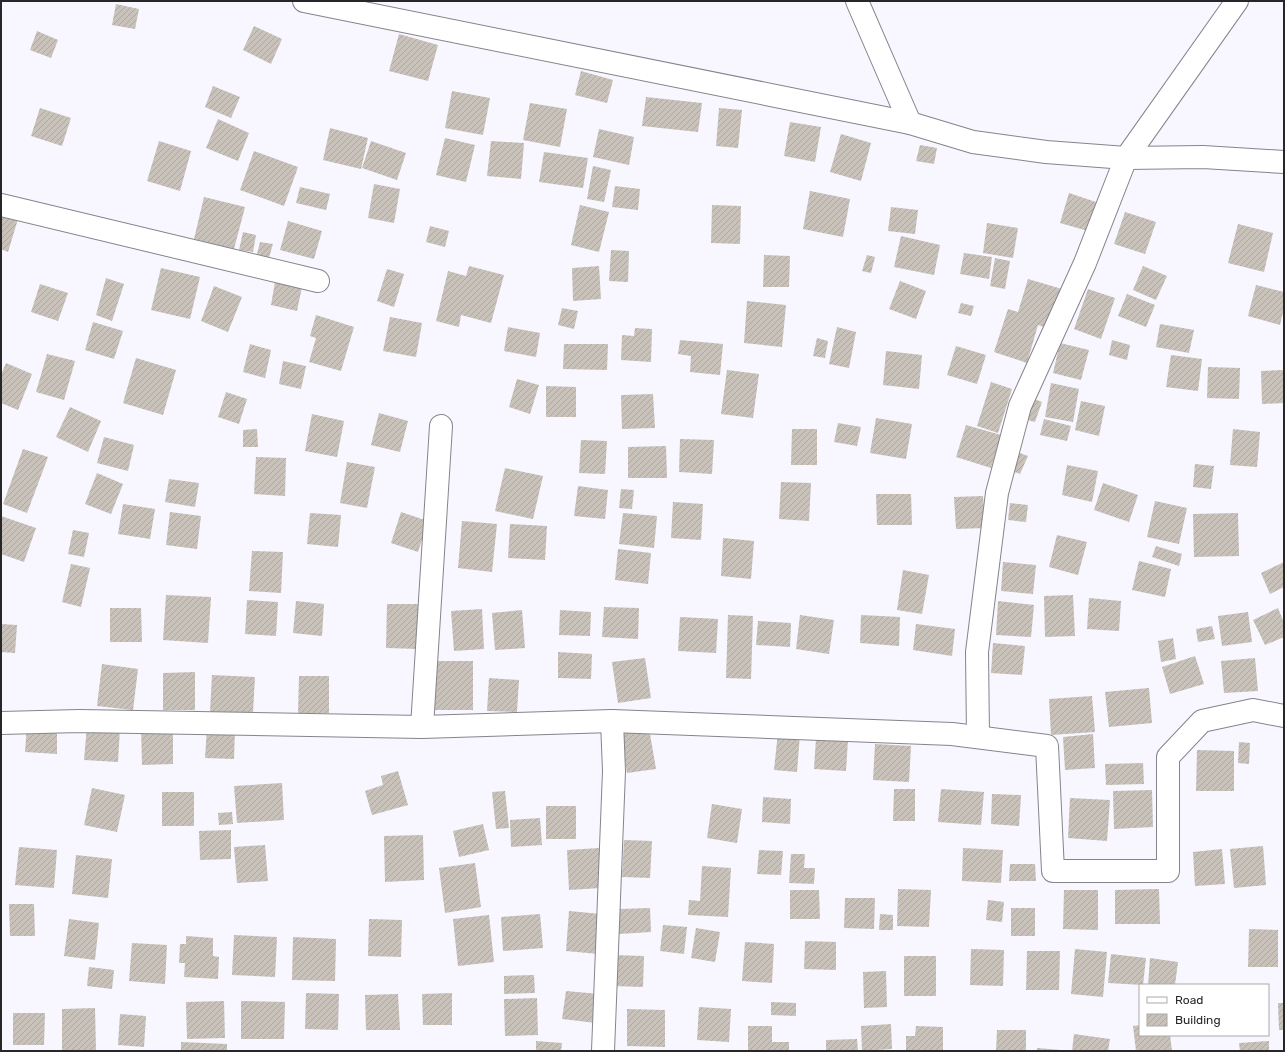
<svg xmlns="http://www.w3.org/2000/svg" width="1285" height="1052" viewBox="0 0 1285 1052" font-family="Rubik,sans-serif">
  <defs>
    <pattern id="building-hatch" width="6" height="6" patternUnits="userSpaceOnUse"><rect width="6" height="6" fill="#c8c2bb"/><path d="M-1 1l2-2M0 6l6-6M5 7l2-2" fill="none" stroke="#aca7a1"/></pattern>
  </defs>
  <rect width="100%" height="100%" fill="#f8f7ff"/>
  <g fill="url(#building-hatch)">
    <polygon points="116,4 139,9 135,29 112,25"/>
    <polygon points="254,26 282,39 271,64 243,50"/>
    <polygon points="37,31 58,40 51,58 30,50"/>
    <polygon points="399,34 438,45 428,81 389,71"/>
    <polygon points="581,71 613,80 607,103 575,95"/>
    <polygon points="213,86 240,97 231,118 205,107"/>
    <polygon points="452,91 490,98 483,135 445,128"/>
    <polygon points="646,97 702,103 698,132 642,126"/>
    <polygon points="530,103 567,109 560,147 523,140"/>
    <polygon points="40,108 71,118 62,146 31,136"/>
    <polygon points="719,108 742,110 738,148 716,146"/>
    <polygon points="218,119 249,133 238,161 206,148"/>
    <polygon points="790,122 821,127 815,162 784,156"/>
    <polygon points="330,128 368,138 361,169 323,160"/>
    <polygon points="599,129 634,137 629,165 593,157"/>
    <polygon points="841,134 871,143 861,181 830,172"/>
    <polygon points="445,138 475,145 466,182 436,175"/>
    <polygon points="159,141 191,151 180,191 147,181"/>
    <polygon points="371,141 406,153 397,180 362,168"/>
    <polygon points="491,141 524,143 521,179 487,176"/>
    <polygon points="920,145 937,148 934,164 916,161"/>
    <polygon points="254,151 298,167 284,206 240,190"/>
    <polygon points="544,152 588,158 583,188 539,182"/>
    <polygon points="593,166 611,170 604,202 587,199"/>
    <polygon points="374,184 400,189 394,223 368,218"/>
    <polygon points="615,186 640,189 638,210 612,207"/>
    <polygon points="300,187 330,194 326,210 296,203"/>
    <polygon points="810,191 850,199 843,237 803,229"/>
    <polygon points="1069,193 1096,202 1088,231 1060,223"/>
    <polygon points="204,197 245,207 234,249 194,239"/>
    <polygon points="580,205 609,212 599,252 571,245"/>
    <polygon points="712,205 741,206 740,244 711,243"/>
    <polygon points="891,207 918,210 915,234 888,231"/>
    <polygon points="1125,212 1156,222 1145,254 1114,244"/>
    <polygon points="1,214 18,219 8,252 1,249"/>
    <polygon points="288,221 322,231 314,259 280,250"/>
    <polygon points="987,223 1018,228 1013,258 983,253"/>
    <polygon points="1238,224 1273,233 1264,272 1228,263"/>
    <polygon points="430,226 449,231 445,247 426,242"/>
    <polygon points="243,232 256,235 253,252 239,250"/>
    <polygon points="901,236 940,245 934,275 894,267"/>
    <polygon points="260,242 273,244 268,261 256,258"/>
    <polygon points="611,250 629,251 628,282 609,281"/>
    <polygon points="964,253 992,257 989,279 960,274"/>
    <polygon points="764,255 790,256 789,287 763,287"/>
    <polygon points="867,255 875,257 871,273 862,271"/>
    <polygon points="995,258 1010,261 1005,289 990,286"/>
    <polygon points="469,266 504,275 491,323 461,315 459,327 436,321 448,271 466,276"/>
    <polygon points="599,266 601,299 573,301 572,268"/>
    <polygon points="1143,266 1167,276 1156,300 1133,290"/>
    <polygon points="161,268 200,277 190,319 151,310"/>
    <polygon points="387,269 404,274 394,307 377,301"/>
    <polygon points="276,276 303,282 297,311 271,305"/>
    <polygon points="106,278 124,284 112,321 96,315"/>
    <polygon points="1028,279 1062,289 1050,329 1038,325 1027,363 994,352 1008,309 1018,312"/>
    <polygon points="900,281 926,291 916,319 889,309"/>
    <polygon points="40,284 68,293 58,321 31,312"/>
    <polygon points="1256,285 1284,292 1284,308 1280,325 1248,316"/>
    <polygon points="214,286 242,297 228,332 201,321"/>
    <polygon points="1088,289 1115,298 1101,339 1074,329"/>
    <polygon points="1127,294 1155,305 1146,327 1118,316"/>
    <polygon points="747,301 786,305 782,347 744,343"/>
    <polygon points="961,303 974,306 971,316 958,313"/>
    <polygon points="562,308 578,311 574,329 558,325"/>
    <polygon points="316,315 354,327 341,371 309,362 316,338 310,336"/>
    <polygon points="390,317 422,323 416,357 383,351"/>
    <polygon points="93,322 123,331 114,359 85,350"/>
    <polygon points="1160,324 1194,330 1189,353 1156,347"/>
    <polygon points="508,327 540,333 536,357 504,351"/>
    <polygon points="837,327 856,332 849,368 829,364"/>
    <polygon points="635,328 652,329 651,362 621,360 622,335 634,336"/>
    <polygon points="817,338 828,341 825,358 813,356"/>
    <polygon points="680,340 723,344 720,375 690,372 691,356 678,354"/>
    <polygon points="1112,340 1130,345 1127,360 1109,355"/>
    <polygon points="1060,343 1089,350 1081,380 1053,373"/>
    <polygon points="250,344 271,350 265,378 243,372"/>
    <polygon points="564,344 608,344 607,370 563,369"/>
    <polygon points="956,346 986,355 977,384 947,375"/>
    <polygon points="886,351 922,355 919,389 883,385"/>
    <polygon points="47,354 75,361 64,400 36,392"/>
    <polygon points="1171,355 1202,359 1198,391 1166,387"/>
    <polygon points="136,358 176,370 163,415 123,403"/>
    <polygon points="283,361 306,366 301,389 279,384"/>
    <polygon points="6,363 32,374 18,410 1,403 1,375"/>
    <polygon points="1208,367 1240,368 1239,399 1207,398"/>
    <polygon points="727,370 759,374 753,418 721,414"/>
    <polygon points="1284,370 1284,403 1262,404 1261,371"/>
    <polygon points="517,379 539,385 530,414 509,407"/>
    <polygon points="991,382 1012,389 998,433 977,426"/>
    <polygon points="1051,383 1079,389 1073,422 1045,417"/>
    <polygon points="546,386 576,387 576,417 546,417"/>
    <polygon points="226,392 247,399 239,424 218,417"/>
    <polygon points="653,394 655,428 622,429 621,395"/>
    <polygon points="1032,398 1042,402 1035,422 1024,419"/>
    <polygon points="1081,401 1105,406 1099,436 1075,430"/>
    <polygon points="70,407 101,421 88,452 56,437"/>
    <polygon points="379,413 408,421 400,452 371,445"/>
    <polygon points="312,414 344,421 337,457 305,451"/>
    <polygon points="876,418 912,424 906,459 870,453"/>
    <polygon points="1044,419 1071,426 1067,441 1040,435"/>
    <polygon points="838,423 861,427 857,446 834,442"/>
    <polygon points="966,425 1001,435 991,468 956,457"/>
    <polygon points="257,429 258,447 243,447 243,430"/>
    <polygon points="792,429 817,429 817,465 791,465"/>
    <polygon points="1233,429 1260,432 1257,467 1230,465"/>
    <polygon points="104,437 134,445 128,471 97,463"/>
    <polygon points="680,439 714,440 712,474 679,472"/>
    <polygon points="581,440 607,441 605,474 579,473"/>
    <polygon points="666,446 667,478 628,478 628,447"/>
    <polygon points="23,449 48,457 27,513 3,504"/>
    <polygon points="1017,452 1028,456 1020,474 1009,470"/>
    <polygon points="256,457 286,458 285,496 254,494"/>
    <polygon points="347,462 375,467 367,508 340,503"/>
    <polygon points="1195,464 1214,466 1211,489 1193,487"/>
    <polygon points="1067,465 1098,471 1092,502 1062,495"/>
    <polygon points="505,468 543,476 533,519 495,511"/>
    <polygon points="97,473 123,484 111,514 85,504"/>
    <polygon points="169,479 199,483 195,507 165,502"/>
    <polygon points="781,482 811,483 809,521 779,519"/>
    <polygon points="1103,483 1138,495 1129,522 1094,510"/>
    <polygon points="578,486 608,490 605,519 574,516"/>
    <polygon points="621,489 634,490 632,509 619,508"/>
    <polygon points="876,494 911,494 912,525 877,525"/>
    <polygon points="983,496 985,528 956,529 954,497"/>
    <polygon points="1155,501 1187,508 1179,544 1147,537"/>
    <polygon points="673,502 703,504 701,540 671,538"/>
    <polygon points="1010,503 1028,505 1026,522 1008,520"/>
    <polygon points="123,504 155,509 150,539 118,534"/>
    <polygon points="170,512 201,516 197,549 166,545"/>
    <polygon points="401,512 428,521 418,552 391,543"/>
    <polygon points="310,513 341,515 338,547 307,544"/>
    <polygon points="623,513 657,516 654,548 619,544"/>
    <polygon points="1238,513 1239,556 1194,557 1193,514"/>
    <polygon points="1,516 36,528 24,562 1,554"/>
    <polygon points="462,521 497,524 492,572 458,568"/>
    <polygon points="510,524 547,526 545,560 508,558"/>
    <polygon points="73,530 89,533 84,557 68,554"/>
    <polygon points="1057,535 1087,542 1078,575 1049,567"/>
    <polygon points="723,538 754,541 751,579 721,576"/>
    <polygon points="1156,546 1182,554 1179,566 1152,557"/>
    <polygon points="618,549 651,553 648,584 615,580"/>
    <polygon points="252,551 283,552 281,593 249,591"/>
    <polygon points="1139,561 1171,569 1165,597 1132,590"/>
    <polygon points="1003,562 1036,565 1033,594 1001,591"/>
    <polygon points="1284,562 1284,587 1270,594 1261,573"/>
    <polygon points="71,564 90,568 81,607 62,602"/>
    <polygon points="903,570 929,575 922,614 897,610"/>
    <polygon points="166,595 211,597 208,643 163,640"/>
    <polygon points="1073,595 1075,636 1045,637 1044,596"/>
    <polygon points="1089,598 1121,601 1119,631 1087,629"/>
    <polygon points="247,600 278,602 276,636 245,634"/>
    <polygon points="296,601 324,604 322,636 293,633"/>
    <polygon points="998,601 1034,605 1031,637 996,635"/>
    <polygon points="387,604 419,604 418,649 386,648"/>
    <polygon points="604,607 639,608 638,639 602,637"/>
    <polygon points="110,608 141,608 142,642 110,642"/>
    <polygon points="1278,608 1284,623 1284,637 1265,645 1253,620"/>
    <polygon points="482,609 484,649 454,651 451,611"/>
    <polygon points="522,610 525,648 495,650 492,613"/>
    <polygon points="560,610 591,612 590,636 559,635"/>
    <polygon points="1248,612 1252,642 1222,646 1218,616"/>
    <polygon points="728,615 753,616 751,679 726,678"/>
    <polygon points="800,615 834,620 829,654 796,649"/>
    <polygon points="861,615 900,617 899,646 860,643"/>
    <polygon points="680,617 718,619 716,653 678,651"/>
    <polygon points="758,621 791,623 790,647 756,645"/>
    <polygon points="1,624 17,625 15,653 1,652"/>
    <polygon points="916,624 955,629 952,656 913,650"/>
    <polygon points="1212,626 1215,639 1198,642 1196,629"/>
    <polygon points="1173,638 1176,659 1161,662 1158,641"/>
    <polygon points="993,643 1025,646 1022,675 991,673"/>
    <polygon points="558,652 592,654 591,679 558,678"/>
    <polygon points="1195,656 1204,684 1170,694 1162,667"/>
    <polygon points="645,658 651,698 618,703 612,662"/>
    <polygon points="1255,658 1258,691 1224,693 1221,661"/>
    <rect x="435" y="661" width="38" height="49"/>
    <polygon points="102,664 138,669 133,710 97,706"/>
    <polygon points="195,672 195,710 163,710 163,673"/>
    <polygon points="212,675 255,677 253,713 210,712"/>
    <polygon points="299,676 329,676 329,713 298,713"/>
    <polygon points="489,678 519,680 517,712 487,711"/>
    <polygon points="1149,688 1152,723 1109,727 1105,692"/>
    <polygon points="1092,696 1095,732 1051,735 1049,699"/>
    <polygon points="27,725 57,727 57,754 25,752"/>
    <polygon points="87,726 120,728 118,762 84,760"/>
    <polygon points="141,727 173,727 173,764 142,765"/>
    <polygon points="207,728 235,729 234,759 205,758"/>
    <polygon points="649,728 656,769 627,773 620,732"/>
    <polygon points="778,732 800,734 797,772 774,770"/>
    <polygon points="1093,734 1095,768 1065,770 1063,737"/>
    <polygon points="816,738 848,740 846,771 814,769"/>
    <polygon points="1239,742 1250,743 1249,764 1238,763"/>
    <polygon points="875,744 911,746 909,782 873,780"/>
    <polygon points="1197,750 1234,751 1234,791 1196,791"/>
    <polygon points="1143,763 1144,784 1106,785 1105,764"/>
    <polygon points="398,771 408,805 372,815 365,791 383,785 381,776"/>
    <polygon points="282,783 284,820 237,823 234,786"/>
    <polygon points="92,788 125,795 117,832 84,825"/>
    <polygon points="894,789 915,789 915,821 893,821"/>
    <polygon points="941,789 984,792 981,825 938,822"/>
    <polygon points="1152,790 1153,827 1114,829 1113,791"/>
    <polygon points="505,791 509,828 496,829 492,792"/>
    <rect x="162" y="792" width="32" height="34"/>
    <polygon points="992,794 1021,795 1019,826 991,824"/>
    <polygon points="763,797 791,799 790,824 762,822"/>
    <polygon points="1070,798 1110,800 1107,841 1068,838"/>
    <polygon points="712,804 742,809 737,843 707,838"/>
    <rect x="546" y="806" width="30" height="33"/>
    <polygon points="232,812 233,824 219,825 218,813"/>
    <polygon points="540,818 542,845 511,847 510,820"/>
    <polygon points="483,824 489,850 459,857 453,831"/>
    <polygon points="231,830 231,859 200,860 199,831"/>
    <polygon points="423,835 424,880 385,882 384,836"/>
    <polygon points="624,840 652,841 650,878 622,877"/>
    <polygon points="265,845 268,881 237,883 234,847"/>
    <polygon points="1263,846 1266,885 1234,888 1230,849"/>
    <polygon points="19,847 57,850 54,888 15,885"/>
    <polygon points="599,848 601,888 569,890 567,850"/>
    <polygon points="963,848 1003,850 1001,883 962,881"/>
    <polygon points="1222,849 1225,884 1195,886 1193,852"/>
    <polygon points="759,850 783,851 781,875 757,874"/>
    <polygon points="791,854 805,854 804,868 815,868 814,884 789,883"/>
    <polygon points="76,855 112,859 108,898 72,894"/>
    <polygon points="475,863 481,907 445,913 439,868"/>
    <polygon points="1010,864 1035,864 1036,881 1009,881"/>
    <polygon points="702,866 731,868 728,917 688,915 689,900 700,901"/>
    <polygon points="898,889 931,890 929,927 897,926"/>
    <polygon points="1159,889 1160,924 1115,924 1115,890"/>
    <polygon points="790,890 819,890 820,919 790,919"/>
    <polygon points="1064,890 1098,890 1098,930 1063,929"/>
    <polygon points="845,898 875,898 874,929 844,928"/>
    <polygon points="988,900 1004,902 1002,922 986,920"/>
    <polygon points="9,904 34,904 35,936 10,936"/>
    <polygon points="650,908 651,932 619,934 618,909"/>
    <rect x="1011" y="908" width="24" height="28"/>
    <polygon points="569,911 601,914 598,954 566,951"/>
    <polygon points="540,914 543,948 503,951 501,917"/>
    <polygon points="880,914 893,915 893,930 879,930"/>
    <polygon points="489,915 494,962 458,966 453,919"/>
    <polygon points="69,919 99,923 95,960 64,956"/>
    <polygon points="369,919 402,920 401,957 368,956"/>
    <polygon points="663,925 687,927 684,954 660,951"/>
    <polygon points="696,928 720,932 715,962 691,958"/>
    <polygon points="1249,929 1278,930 1278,967 1248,967"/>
    <polygon points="234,935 277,937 275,977 232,975"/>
    <polygon points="186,936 213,938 213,956 219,957 218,979 184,977 185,963 179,963 180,944 186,944"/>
    <polygon points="293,937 336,939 335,981 292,980"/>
    <polygon points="805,941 836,942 836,970 804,969"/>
    <polygon points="745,942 774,944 772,983 742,981"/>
    <polygon points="132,943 167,945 165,984 129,981"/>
    <polygon points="971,949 1004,950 1003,986 970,985"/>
    <polygon points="1075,949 1107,952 1103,997 1071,994"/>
    <polygon points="1027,951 1060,951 1059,990 1026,990"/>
    <polygon points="1111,954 1146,958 1143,985 1108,983"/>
    <polygon points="614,955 644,956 643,987 613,986"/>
    <rect x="904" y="956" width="32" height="40"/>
    <polygon points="1150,958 1178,962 1175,985 1148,985"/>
    <polygon points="89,967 114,970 112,989 87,986"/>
    <polygon points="886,971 887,1007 864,1008 863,972"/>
    <polygon points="534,975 535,993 504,994 504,976"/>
    <polygon points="566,991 599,994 596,1023 562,1019"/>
    <polygon points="306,993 339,994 338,1030 305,1029"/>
    <polygon points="452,993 452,1025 423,1025 422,994"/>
    <polygon points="398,994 400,1030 366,1030 365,995"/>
    <polygon points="537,998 538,1035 505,1036 504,999"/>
    <polygon points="224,1001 225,1038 187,1039 186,1002"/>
    <polygon points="241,1001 285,1002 284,1039 241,1039"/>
    <polygon points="771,1002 796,1003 796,1016 771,1015"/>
    <polygon points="1278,1003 1284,1003 1284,1030 1279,1030"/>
    <polygon points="699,1007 731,1009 729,1042 697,1040"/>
    <polygon points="95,1008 96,1050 62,1051 62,1009"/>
    <polygon points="627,1009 665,1010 665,1047 627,1046"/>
    <polygon points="13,1013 45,1013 44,1045 13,1045"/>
    <polygon points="120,1014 146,1016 144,1047 118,1045"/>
    <polygon points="891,1024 892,1049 862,1051 861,1026"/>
    <polygon points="1140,1025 1140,1035 1170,1035 1172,1051 1136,1051 1133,1026"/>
    <polygon points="748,1026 772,1026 772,1042 789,1042 789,1051 748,1051"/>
    <polygon points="916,1026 943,1027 943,1051 906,1051 906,1036 915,1036"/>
    <polygon points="997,1030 1026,1030 1026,1051 996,1051"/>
    <polygon points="1074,1034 1110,1039 1108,1051 1072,1051"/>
    <polygon points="857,1039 858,1051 826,1051 826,1040"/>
    <polygon points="536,1041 562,1043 561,1051 536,1051"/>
    <polygon points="1269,1041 1269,1051 1240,1051 1239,1043"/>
    <polygon points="181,1042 227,1044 227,1051 181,1051"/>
    <polygon points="1037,1048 1061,1050 1061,1051 1037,1051"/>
  </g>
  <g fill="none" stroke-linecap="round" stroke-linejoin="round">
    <defs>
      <g id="street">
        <polyline points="304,1 910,123 973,142 1046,152 1126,158 1203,157 1284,162"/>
        <polyline points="857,1 910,123"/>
        <polyline points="1,205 318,281"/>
        <polyline points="1,723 79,721 422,727 612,721 952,734 1047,746 1053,871 1168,871 1168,757 1202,721 1253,710 1284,716"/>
        <polyline points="422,727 441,426"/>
        <polyline points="978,736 977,652 997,493 1020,406 1085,263 1126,158 1237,1"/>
        <polyline points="603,1051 614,771 612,721"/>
      </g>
    </defs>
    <use href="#street" stroke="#85848c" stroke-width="24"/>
    <use href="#street" stroke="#fff" stroke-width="22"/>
  </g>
  <rect width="1285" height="1052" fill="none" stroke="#27272a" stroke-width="4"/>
  <rect x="1139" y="984" width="130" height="52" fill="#ffffff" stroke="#a9a9aa"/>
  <rect x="1147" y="997" width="20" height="6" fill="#ffffff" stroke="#a9a9aa"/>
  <text x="1175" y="1004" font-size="12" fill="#27272a">Road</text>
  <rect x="1147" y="1014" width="20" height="12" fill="url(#building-hatch)" stroke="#a9a9aa"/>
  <text x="1175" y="1024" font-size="12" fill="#27272a">Building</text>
</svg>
